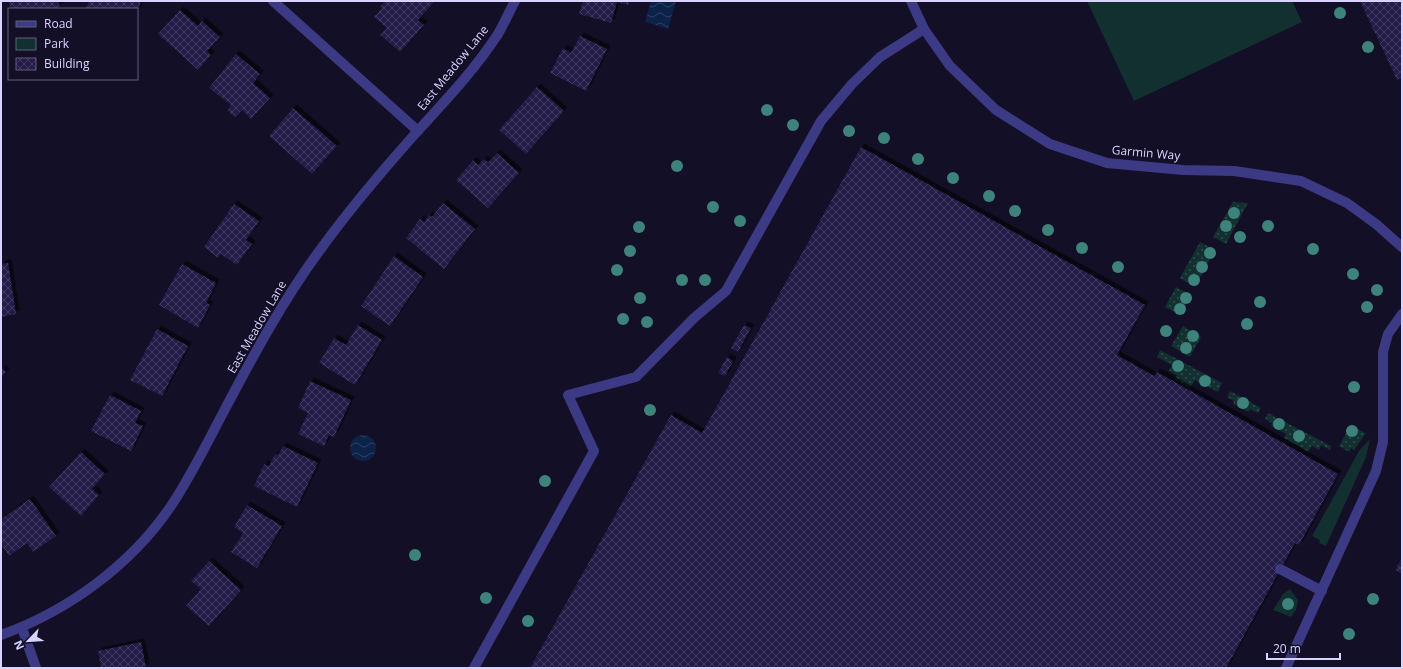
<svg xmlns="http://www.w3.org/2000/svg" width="1403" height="669" viewBox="0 0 1403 669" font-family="'Open Sans',sans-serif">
  <defs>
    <pattern id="garden-dots" width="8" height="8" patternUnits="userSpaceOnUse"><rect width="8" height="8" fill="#12302f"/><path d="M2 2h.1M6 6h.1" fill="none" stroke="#344d4e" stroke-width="1.8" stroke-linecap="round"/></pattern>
    <pattern id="water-waves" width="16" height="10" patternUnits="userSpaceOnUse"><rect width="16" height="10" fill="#0c2248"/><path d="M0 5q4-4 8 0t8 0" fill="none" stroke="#2f4163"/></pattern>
    <pattern id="building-cross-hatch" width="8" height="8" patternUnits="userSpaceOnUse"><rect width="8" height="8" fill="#241b47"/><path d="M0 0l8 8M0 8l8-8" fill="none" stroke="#433b63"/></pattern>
    <filter id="shadow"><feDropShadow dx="3.5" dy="-3.5" stdDeviation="0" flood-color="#0009"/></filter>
  </defs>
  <rect width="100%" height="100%" fill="#130f26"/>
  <g fill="#12302f">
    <polygon points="1087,1 1292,1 1302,22 1134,101"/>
    <polygon points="1370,439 1366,457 1326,546 1319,543 1320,540 1312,536 1359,451"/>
    <polygon points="1290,589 1298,600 1296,610 1291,617 1273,610 1283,594"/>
  </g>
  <g fill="url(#garden-dots)">
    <polygon points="1233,202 1248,203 1226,244 1213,237"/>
    <polygon points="1200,242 1215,250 1195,287 1180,278"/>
    <polygon points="1176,287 1191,295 1180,315 1165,307"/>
    <polygon points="1183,326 1201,337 1190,357 1171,346"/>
    <polygon points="1160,350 1222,383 1218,392 1195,380 1190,388 1174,380 1177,375 1169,371 1172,365 1157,357"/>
    <polygon points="1230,391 1261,408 1258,413 1250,409 1248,412 1233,404 1234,401 1227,397"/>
    <polygon points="1268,413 1331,446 1330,450 1321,445 1319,450 1312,446 1308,452 1284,438 1286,434 1271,426 1272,423 1265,419"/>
    <polygon points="1350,426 1366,433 1354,450 1351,448 1349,452 1339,446"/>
  </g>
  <g fill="url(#water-waves)">
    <polygon points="651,1 676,1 668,29 645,22"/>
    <circle cx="363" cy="448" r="13"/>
  </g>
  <g fill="url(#building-cross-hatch)" filter="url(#shadow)">
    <polygon points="8,1 58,1 60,7 53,9 11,9"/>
    <polygon points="89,1 141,1 137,13 137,9 88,9 86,8"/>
    <polygon points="385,1 435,1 418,20 424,25 400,52 380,35 387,28 374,17 382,8 380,7"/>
    <polygon points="583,1 629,1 628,5 617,2 611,23 579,14"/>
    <polygon points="1360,1 1402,1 1402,78 1397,80"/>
    <polygon points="180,10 198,26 202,21 220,37 207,51 211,55 198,70 158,34"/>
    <polygon points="580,36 607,49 586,91 550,73 563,48 571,53"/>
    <polygon points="236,54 260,74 253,83 270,98 251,119 242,110 235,117 227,111 231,105 209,88"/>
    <polygon points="537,87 564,111 526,154 499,130"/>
    <polygon points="293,108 337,146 312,174 269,136"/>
    <polygon points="861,147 1145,305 1117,355 1154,376 1157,372 1338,474 1299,545 1295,543 1226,668 530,668 671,415 702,433"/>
    <polygon points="497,153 519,173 488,208 456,180 473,160 478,165 484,159 488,162"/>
    <polygon points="443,203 475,229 444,269 406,238 420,219 424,222 429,215 432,217"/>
    <polygon points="234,204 259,221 246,240 252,244 237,265 221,254 218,258 204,247"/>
    <polygon points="394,256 423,277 390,326 361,306"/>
    <polygon points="8,263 16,314 1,317 1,264"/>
    <polygon points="182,264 216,283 206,303 210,305 198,328 159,305"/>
    <polygon points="358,325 382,340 355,385 319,363 334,338 346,345"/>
    <polygon points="744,325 751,328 738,352 731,348"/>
    <polygon points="157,329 188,346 162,396 130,380"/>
    <polygon points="727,357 733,361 725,376 718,373"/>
    <polygon points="1,367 6,372 1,378"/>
    <polygon points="310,381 351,400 334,437 329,435 324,446 298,434 308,413 298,408"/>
    <polygon points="110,395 141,411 135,423 143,426 131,451 91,431"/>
    <polygon points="283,446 318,463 297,507 254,486 264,464 269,466 275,454 278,455"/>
    <polygon points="81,452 105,474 92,489 99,495 81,516 49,487"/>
    <polygon points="30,499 56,536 33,552 27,543 9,556 1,544 1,519"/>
    <polygon points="247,505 282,526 257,568 231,552 243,533 234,527"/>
    <polygon points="1402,558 1402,574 1395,570"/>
    <polygon points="209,561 241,590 209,626 186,606 201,589 191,581"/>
    <polygon points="141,642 146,668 101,668 98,651"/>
  </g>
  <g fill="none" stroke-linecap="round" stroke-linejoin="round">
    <g stroke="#3d3a85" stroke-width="10">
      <polyline points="273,1 418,131"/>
      <polyline points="911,1 924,29 950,66 996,110 1050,144 1107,163 1183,170 1234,171 1301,181 1347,203 1376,224 1402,247"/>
      <polyline points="1280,569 1322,591"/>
      <polyline points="22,628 36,668"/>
      <path d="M1 635C68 611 131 565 171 506 191 476 207 443 224 411 253 356 283 300 320 250 349 210 382 171 415 134 444 102 474 71 498 34 504 24 509 12 515 1"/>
      <polyline points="474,668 594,451 568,395 636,377 694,318 726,291 821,121 852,84 880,57 924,29"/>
      <polyline points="1286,668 1376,471 1383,442 1383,352 1388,334 1402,314"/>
    </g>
  </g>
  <g fill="#3d827b">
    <circle cx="1340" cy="13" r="6"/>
    <circle cx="1368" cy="47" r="6"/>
    <circle cx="767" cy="110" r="6"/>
    <circle cx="793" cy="125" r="6"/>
    <circle cx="849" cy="131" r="6"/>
    <circle cx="884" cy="138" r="6"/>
    <circle cx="918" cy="159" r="6"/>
    <circle cx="677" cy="166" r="6"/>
    <circle cx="953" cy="178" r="6"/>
    <circle cx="989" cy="196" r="6"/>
    <circle cx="713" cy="207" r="6"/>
    <circle cx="1015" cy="211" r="6"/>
    <circle cx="1234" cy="213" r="6"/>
    <circle cx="740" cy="221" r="6"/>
    <circle cx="1226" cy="226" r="6"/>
    <circle cx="1268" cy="226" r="6"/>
    <circle cx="639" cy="227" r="6"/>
    <circle cx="1048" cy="230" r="6"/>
    <circle cx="1240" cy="237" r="6"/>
    <circle cx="1082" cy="248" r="6"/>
    <circle cx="1313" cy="249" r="6"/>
    <circle cx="630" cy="251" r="6"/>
    <circle cx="1210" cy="253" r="6"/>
    <circle cx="1118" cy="267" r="6"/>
    <circle cx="1202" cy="267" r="6"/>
    <circle cx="617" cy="270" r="6"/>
    <circle cx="1353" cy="274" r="6"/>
    <circle cx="682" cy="280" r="6"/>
    <circle cx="705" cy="280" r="6"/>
    <circle cx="1194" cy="280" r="6"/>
    <circle cx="1377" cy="290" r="6"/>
    <circle cx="640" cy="298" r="6"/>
    <circle cx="1186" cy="298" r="6"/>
    <circle cx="1260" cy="302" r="6"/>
    <circle cx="1367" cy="307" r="6"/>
    <circle cx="1180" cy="309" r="6"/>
    <circle cx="623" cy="319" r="6"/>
    <circle cx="647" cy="322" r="6"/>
    <circle cx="1247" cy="324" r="6"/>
    <circle cx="1166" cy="331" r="6"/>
    <circle cx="1193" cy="336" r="6"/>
    <circle cx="1186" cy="348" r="6"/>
    <circle cx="1178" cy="366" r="6"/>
    <circle cx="1205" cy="381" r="6"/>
    <circle cx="1354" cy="387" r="6"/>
    <circle cx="1243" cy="403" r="6"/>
    <circle cx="650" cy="410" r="6"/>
    <circle cx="1279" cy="424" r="6"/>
    <circle cx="1352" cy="431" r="6"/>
    <circle cx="1299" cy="436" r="6"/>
    <circle cx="545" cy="481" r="6"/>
    <circle cx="415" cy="555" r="6"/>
    <circle cx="486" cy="598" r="6"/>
    <circle cx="1373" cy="599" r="6"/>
    <circle cx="1288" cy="604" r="6"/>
    <circle cx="528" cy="621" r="6"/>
    <circle cx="1349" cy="634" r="6"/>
  </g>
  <g text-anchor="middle" stroke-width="3" stroke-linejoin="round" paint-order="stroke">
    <g font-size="12" fill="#d9d4ff" stroke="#130f26">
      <text transform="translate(453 68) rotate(-51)" y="4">East Meadow Lane</text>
      <text transform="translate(1146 153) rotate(5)" y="4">Garmin Way</text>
      <text transform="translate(257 327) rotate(-60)" y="4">East Meadow Lane</text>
    </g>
  </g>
  <rect width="1403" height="669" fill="none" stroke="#d9d4ff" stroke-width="4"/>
  <rect x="8" y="8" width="130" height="72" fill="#130f26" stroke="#625e7d"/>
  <rect x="16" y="21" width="20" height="6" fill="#3d3a85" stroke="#625e7d"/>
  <text x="44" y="28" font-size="12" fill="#d9d4ff">Road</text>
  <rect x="16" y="38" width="20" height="12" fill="#12302f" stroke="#625e7d"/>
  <text x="44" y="48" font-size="12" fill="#d9d4ff">Park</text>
  <rect x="16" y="58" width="20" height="12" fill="url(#building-cross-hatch)" stroke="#625e7d"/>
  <text x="44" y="68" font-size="12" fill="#d9d4ff">Building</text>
  <g transform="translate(28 641) rotate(245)" stroke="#130f26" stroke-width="3" paint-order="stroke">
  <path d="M0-3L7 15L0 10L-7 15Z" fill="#d9d4ff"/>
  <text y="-6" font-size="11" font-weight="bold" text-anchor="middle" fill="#d9d4ff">N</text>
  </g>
  <path d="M1267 653v6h73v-6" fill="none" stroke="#d9d4ff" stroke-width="2"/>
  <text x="1273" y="653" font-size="12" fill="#d9d4ff" stroke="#130f26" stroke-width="3" paint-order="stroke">20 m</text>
</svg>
